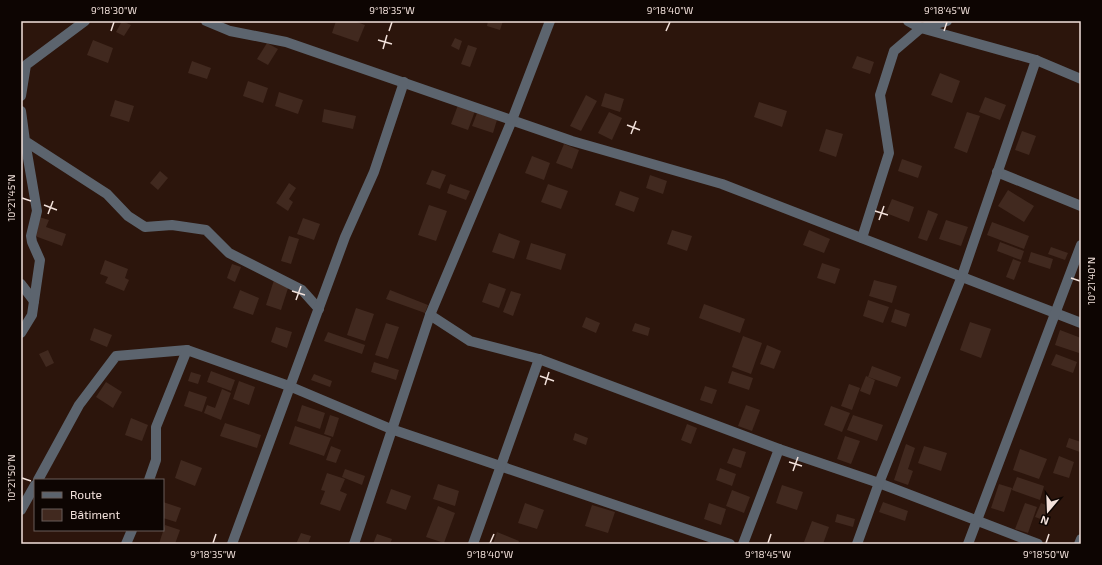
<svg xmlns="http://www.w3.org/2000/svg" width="1102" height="565" viewBox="0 0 1102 565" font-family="'Exo 2',sans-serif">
  <rect width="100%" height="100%" fill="#2c150c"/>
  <g fill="#41291f">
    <polygon points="122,21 131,25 124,36 116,32"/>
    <polygon points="336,21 354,21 365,25 358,42 332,33"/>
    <polygon points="488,21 503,21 500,30 487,26"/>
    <polygon points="455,38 462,41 459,50 451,46"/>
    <polygon points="93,40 113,48 108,63 87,55"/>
    <polygon points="267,43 278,49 268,65 257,59"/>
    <polygon points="468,45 477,48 470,67 461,64"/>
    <polygon points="857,56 874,62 870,74 852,68"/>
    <polygon points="192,61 211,68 207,79 188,73"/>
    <polygon points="940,73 960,81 952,103 931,95"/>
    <polygon points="248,81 268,88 263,103 243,96"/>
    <polygon points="279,92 303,100 298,114 275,106"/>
    <polygon points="605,93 624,99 620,112 601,106"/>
    <polygon points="586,95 597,101 581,131 570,126"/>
    <polygon points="985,97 1006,105 1000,120 979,112"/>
    <polygon points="115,100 134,106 129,122 110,116"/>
    <polygon points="759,102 787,111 782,127 754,117"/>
    <polygon points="458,105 475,111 468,130 451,124"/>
    <polygon points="324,109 356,116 353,129 322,122"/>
    <polygon points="609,112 622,118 612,140 598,133"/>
    <polygon points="967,112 980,116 967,153 954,148"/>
    <polygon points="477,113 497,120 493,133 472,126"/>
    <polygon points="826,129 843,134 836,157 819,151"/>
    <polygon points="1022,131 1036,136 1029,155 1015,150"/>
    <polygon points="564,144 579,150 572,169 556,163"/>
    <polygon points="532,156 550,163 544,180 525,173"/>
    <polygon points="902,159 922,166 918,178 898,171"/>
    <polygon points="432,170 446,175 440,189 426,184"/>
    <polygon points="160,171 168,178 158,190 150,183"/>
    <polygon points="650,175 667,181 663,194 646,188"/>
    <polygon points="289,183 296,188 289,199 293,202 288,211 276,203"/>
    <polygon points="450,184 470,191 466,200 447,193"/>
    <polygon points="548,184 568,191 561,209 541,202"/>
    <polygon points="1008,190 1034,206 1024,222 998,206"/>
    <polygon points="620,191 639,198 634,212 615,205"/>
    <polygon points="892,199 914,207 909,222 886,213"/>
    <polygon points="429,205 447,211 436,241 418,235"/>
    <polygon points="928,210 938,214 927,241 918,238"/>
    <polygon points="39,217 49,220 46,227 66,234 62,246 35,236 38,228 35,227"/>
    <polygon points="303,218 320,224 314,240 297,234"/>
    <polygon points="946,220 968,227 961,246 939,239"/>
    <polygon points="992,222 1029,236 1024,249 987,235"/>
    <polygon points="672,230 692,236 687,251 667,244"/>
    <polygon points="809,230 830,239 824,253 803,245"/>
    <polygon points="499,233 520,241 514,259 492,252"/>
    <polygon points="289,236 299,239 291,264 281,261"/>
    <polygon points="1000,242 1024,251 1021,260 997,251"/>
    <polygon points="531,243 566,254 561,270 526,259"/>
    <polygon points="1051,247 1068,253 1065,260 1048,254"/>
    <polygon points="1031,252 1053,259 1050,269 1028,262"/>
    <polygon points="1013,259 1021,262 1014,280 1006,277"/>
    <polygon points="105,260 128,269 125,278 129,280 124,291 105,283 108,277 100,274"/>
    <polygon points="822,263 840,269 835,284 817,278"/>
    <polygon points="232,264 241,267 235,282 227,278"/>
    <polygon points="274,280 289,285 281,310 266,305"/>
    <polygon points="874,280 897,286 892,303 869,296"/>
    <polygon points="489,283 506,289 499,308 482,302"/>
    <polygon points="240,290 259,298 253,315 233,308"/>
    <polygon points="390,290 428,305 425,313 386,299"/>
    <polygon points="511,291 521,294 513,316 503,312"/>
    <polygon points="868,300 889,307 883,323 863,316"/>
    <polygon points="704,304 745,319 740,333 699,318"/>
    <polygon points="356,308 374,314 365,341 347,335"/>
    <polygon points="895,309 910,314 906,327 891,322"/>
    <polygon points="586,317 600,323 596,333 582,327"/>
    <polygon points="970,322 991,329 981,358 960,350"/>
    <polygon points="386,323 399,327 388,359 375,355"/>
    <polygon points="635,323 650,328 648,336 632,331"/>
    <polygon points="276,327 292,332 287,348 271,342"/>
    <polygon points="94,328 112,335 107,347 90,340"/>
    <polygon points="1060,330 1081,338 1079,353 1055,345"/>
    <polygon points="328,332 365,345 362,354 324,341"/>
    <polygon points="743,336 762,343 751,374 732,367"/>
    <polygon points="767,345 781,351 774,369 760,364"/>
    <polygon points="48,350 54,363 46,367 39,354"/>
    <polygon points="1056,354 1077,362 1073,373 1051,365"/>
    <polygon points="374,362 399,370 396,380 371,372"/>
    <polygon points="872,366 901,377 897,387 868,377"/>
    <polygon points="211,371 235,380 231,391 207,382"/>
    <polygon points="732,371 753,378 749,390 728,383"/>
    <polygon points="191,372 201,375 198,384 188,381"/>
    <polygon points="314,374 332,381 330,387 311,380"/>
    <polygon points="866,376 875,380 870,395 860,391"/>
    <polygon points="239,381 255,387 249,405 233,399"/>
    <polygon points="106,382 122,392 113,408 96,397"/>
    <polygon points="849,384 860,388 852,410 841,406"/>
    <polygon points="705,386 717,390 712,404 700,400"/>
    <polygon points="222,389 231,393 221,420 204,413 207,405 215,408"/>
    <polygon points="189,391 207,397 202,412 184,406"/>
    <polygon points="302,405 325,413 320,429 297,421"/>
    <polygon points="746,405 760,410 752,431 738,426"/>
    <polygon points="831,406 850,413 842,432 824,425"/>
    <polygon points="330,415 339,418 333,437 324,434"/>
    <polygon points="853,415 883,425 877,441 847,430"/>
    <polygon points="131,418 148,425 142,441 125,435"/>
    <polygon points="225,423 261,435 257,448 220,436"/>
    <polygon points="687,424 697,428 691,444 681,440"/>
    <polygon points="295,426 331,438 324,456 289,444"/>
    <polygon points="575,433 588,438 586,445 573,440"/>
    <polygon points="845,436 860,441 851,464 837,459"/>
    <polygon points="1069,438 1081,442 1080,452 1066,447"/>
    <polygon points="906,444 915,448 908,469 913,471 908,485 894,480"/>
    <polygon points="331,446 341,450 336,463 326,460"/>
    <polygon points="924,446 947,453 941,471 918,463"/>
    <polygon points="733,448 746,452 741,468 727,463"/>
    <polygon points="1020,449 1047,459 1039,479 1013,470"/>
    <polygon points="1059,456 1074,462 1069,478 1053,473"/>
    <polygon points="181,460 202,468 195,486 175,478"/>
    <polygon points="720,468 736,474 732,486 716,480"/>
    <polygon points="345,469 365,476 362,485 342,477"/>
    <polygon points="327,473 345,479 340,491 347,494 340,511 320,504 325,491 321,490"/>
    <polygon points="1017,477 1044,486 1040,500 1012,490"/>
    <polygon points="438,484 459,491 455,506 433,499"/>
    <polygon points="999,484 1012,488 1004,512 991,508"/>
    <polygon points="782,485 803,492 797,510 776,503"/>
    <polygon points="391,489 411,496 406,510 386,503"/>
    <polygon points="732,490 750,497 744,513 726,506"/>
    <polygon points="163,502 181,508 176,522 163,518"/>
    <polygon points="883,502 908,511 905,521 879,512"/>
    <polygon points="525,503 544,510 537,529 518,523"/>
    <polygon points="709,503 726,509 721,525 704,519"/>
    <polygon points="1025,503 1037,507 1028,533 1015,529"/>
    <polygon points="1041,503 1051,507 1046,521 1035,517"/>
    <polygon points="592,505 615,512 608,533 585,526"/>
    <polygon points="438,506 455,513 444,543 426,537"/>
    <polygon points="837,514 855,519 853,527 835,522"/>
    <polygon points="812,521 829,527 823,544 811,544 804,542"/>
    <polygon points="165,525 180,530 175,544 159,544"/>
    <polygon points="497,532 519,541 518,544 493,544"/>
    <polygon points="301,533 311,536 308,544 296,544"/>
    <polygon points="377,534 392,539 390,544 373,544"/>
  </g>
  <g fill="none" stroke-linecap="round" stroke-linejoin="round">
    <g stroke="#5c646e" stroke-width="10">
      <polyline points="206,21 230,31 286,42 572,141 722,184 1081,323"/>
      <polyline points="908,21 921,28 1036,60 1081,79"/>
      <polyline points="21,96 26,65 85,21"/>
      <polyline points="21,111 25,141 107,194 128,216 145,227 172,225 206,230 229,253 302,290 319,309"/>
      <polyline points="997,172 1081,206"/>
      <polyline points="862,238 889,153 880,95 894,51 921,28 947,21"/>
      <polyline points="21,284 34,301"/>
      <polyline points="430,315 470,341 539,359 779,449 879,483 1038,544"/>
      <polyline points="21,333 32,315 40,260 32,242 31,236 37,211 25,141"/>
      <polyline points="38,480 79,405 116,356 187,350 289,386 391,429 730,544"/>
      <polyline points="149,480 156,460 156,427 187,350"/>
      <polyline points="21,510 35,485"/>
      <polyline points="126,544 132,530"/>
      <polyline points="232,544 345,237 374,172 404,82"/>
      <polyline points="354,544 430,315 512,120 550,21"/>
      <polyline points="473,544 539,359"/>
      <polyline points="743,544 779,449"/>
      <polyline points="857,544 879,483 962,276 1036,60"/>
      <polyline points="968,544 1081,245"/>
      <polyline points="1079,544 1081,539"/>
    </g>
  </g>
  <path fill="none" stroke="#f2e1db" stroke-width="1.5" d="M111 31 114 22M389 31 392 22M666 31 670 22M944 31 947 22M378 40 392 44M383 49 387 35M627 125 640 130M631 134 636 121M22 198 31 201M44 205 57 210M875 211 888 215M48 214 53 201M879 220 884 206M1071 278 1080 281M292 291 305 295M296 300 301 286M540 376 554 381M545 385 549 372M789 462 802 466M793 471 798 457M22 478 31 481M213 543 216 534M490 543 494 534M768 543 771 534M1046 543 1049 534"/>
  <rect width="1102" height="565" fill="none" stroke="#0d0502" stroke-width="44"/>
  <rect x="34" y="479" width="130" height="52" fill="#0d0502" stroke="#695d59"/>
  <rect x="42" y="492" width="20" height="6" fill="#5c646e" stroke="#695d59"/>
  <text x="70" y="499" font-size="12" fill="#f2e1db">Route</text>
  <rect x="42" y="509" width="20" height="12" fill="#41291f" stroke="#695d59"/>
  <text x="70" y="519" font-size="12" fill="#f2e1db">Bâtiment</text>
  <g transform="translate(1048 511) rotate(199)" stroke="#0d0502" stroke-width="3" paint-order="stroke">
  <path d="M0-3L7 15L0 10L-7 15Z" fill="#f2e1db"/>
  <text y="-6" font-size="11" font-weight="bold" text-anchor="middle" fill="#f2e1db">N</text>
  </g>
  <rect x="22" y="22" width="1058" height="521" fill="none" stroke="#f2e1db" stroke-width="1.5"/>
  <g font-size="10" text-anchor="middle" fill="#f2e1db">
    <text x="114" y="14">9°18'30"W</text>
    <text x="392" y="14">9°18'35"W</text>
    <text x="670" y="14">9°18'40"W</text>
    <text x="947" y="14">9°18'45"W</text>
    <text transform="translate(11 198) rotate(-90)" y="4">10°21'45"N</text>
    <text transform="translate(1091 281) rotate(-90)" y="4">10°21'40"N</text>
    <text transform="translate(11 478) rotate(-90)" y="4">10°21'50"N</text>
    <text x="213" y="558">9°18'35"W</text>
    <text x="490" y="558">9°18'40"W</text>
    <text x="768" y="558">9°18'45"W</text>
    <text x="1046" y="558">9°18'50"W</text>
  </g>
</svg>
